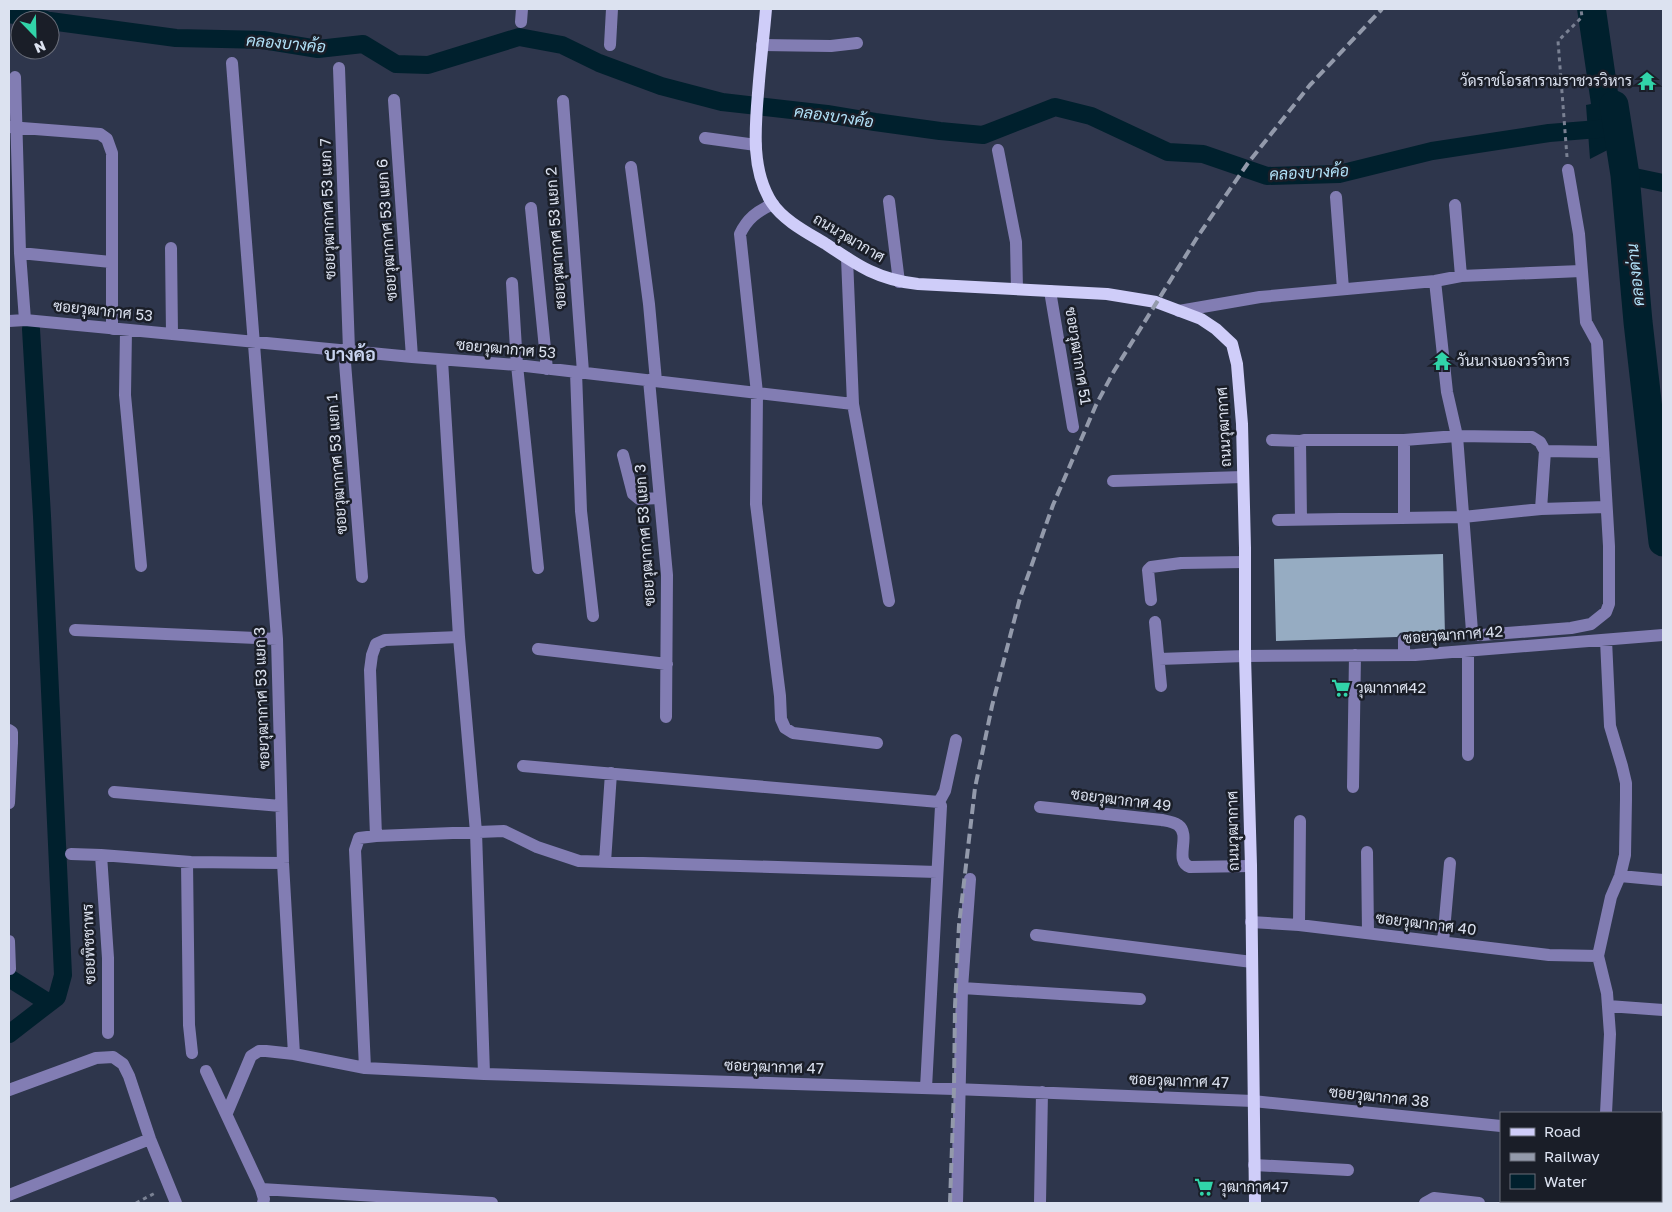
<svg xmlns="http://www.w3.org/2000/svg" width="1672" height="1212" font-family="'Golos Text',Sarabun,sans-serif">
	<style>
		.water { fill: #00202d }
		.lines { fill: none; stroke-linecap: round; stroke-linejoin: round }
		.canal { stroke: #00202d; stroke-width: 18 }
		.river { stroke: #00202d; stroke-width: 29 }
		.building { fill: #96acc2 }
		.path { stroke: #7a8193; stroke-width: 3; stroke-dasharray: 4 4; stroke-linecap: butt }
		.minor { stroke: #827db3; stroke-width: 12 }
		.major { stroke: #cfcdf9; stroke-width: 12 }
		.rail { stroke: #939aab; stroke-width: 4; stroke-dasharray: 10 5; stroke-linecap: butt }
		.labels { text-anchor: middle; stroke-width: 5; stroke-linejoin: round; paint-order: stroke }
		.poi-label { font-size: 15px; fill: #dce2f0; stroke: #1a1e28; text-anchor: start }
		.street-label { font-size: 15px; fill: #dce2f0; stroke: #1a1e28 }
		.water-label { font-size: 16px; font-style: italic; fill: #b1e1f8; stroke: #1a1e28 }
		.quarter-label { font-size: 18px; font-weight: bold; fill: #c9d4f0; stroke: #1a1e28 }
	</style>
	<rect width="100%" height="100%" fill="#2e364c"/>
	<path class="water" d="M1577 9H1606L1625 141 1590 159 1586 105 1591 104Z"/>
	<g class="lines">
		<path class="canal" d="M9 14 46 20
			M50 21 176 38 263 40 318 49 363 44 396 64 428 65 519 37 562 45 599 63 661 86 722 102 827 114 875 122 940 131 983 135 1055 107 1091 116 1168 152 1203 154 1267 176 1339 174 1432 151 1549 133 1611 128
			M1625 175 1663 183
			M9 978 49 1003
			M9 1034 57 997 63 975 42 516 31 329"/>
		<path class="river" d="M1614 105 1625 175 1638 322 1663 542"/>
	</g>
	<path class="building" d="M1443 554 1445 635 1411 637 1408 633 1404 632 1400 633 1397 637 1276 641 1274 559Z"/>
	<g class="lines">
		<path class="path" d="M1567 157 1558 41 1582 17 1581 9
			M136 1203 157 1192"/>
		<path class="minor" d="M521 22 522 9
			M610 45 612 9
			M762 45 831 46 857 43
			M232 63 277 639 283 863 294 1054
			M339 68 349 350
			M15 77 20 253 25 320
			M394 100 412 357
			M563 101 583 372
			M9 127 100 134 107 139 112 153V329
			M705 138 756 145
			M998 150 1016 242 1017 289
			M631 167 649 304 656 381
			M1336 197 1343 289
			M889 201 899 282
			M773 204C757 211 747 219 740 234L757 393 756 504 780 696 781 719 785 728 793 733 877 743
			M1455 205 1461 276
			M531 208 547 369
			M171 248 172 334
			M20 253 111 262
			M847 258 853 404 889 601
			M1435 281 1447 392 1457 436 1472 631 1476 635H1481L1571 628 1591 624 1606 612 1609 604V546L1597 342 1586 322 1579 234 1568 170
			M512 283 517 365 538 568
			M1050 291 1073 427
			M1179 311 1260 297 1435 281 1461 276 1581 271
			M9 321 25 320 412 357 517 365 853 404
			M126 330 125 395 141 566
			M344 350 362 577
			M442 360 459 637 476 832 484 1074
			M576 372 581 511 593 616
			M649 380 667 575 666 717
			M1272 440 1300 441
			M1404 440 1457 436 1532 437 1540 442 1545 451 1541 509
			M1545 451 1603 452
			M623 455 633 494 639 499 659 498
			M1113 481 1243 477
			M1278 520 1463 517 1541 509 1606 507
			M1301 520 1300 441 1304 440H1404V518
			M1151 600 1148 570 1151 567 1181 563 1244 562
			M1155 622 1161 686
			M75 630 277 639
			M1404 640V655
			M538 649 667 664
			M1468 651V755
			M1159 659 1245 656 1415 655 1663 635
			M9 730 12 732V743L9 803
			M523 766 939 802
			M1353 787 1355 655
			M114 792 281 806
			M1040 807 1162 820C1167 821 1174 822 1178 825 1192 835 1173 861 1190 867L1251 866
			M376 836 370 670 372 655 376 644 385 640 459 637
			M1367 852 1368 933
			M71 854 101 855 191 862 283 863
			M101 855 108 958V1033
			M187 862 189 1025 192 1053
			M605 862 611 773
			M1620 876 1663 880
			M1251 922 1299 925 1549 955 1598 956
			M1299 925 1300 821
			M1036 935 1252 962
			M9 941 10 969
			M1443 942 1450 863
			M962 988 1140 999
			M1608 1006 1663 1010
			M365 1068 355 850 359 838 376 836 504 831 537 847 579 861 937 872
			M206 1071 261 1189
			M926 1088 941 806 939 802 945 791 956 740
			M9 1090 96 1058 113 1057 123 1064 129 1076 150 1139 176 1203
			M227 1113 251 1056 259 1051H266L294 1054 365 1068 484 1074 954 1089 1253 1101 1501 1126
			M1606 1113 1610 1034 1607 993 1598 956 1611 897 1620 876 1625 855 1626 799V783L1622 766 1610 726 1606 640
			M1254 1165 1348 1170
			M9 1195 150 1139
			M1629 1201 1630 1203
			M263 1203 264 1199 261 1189 492 1203
			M957 1203 962 988 970 879
			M1040 1203 1042 1092
			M1425 1203 1434 1198 1479 1203"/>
		<path class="major" d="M766 9C764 33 761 57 759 81 756 120 749 168 772 203 784 221 808 233 826 244 858 266 879 280 918 284L1107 294 1156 302 1201 319 1216 329 1232 344 1237 364 1242 424 1245 548V656L1251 866 1255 1203"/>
		<path class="rail" d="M950 1203 954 1089 955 1006 959 925 975 788 992 706 1020 598 1053 505 1096 405 1114 371 1198 236 1248 163 1310 85 1382 9"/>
	</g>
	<defs>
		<g id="temple-bare" transform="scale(1.5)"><path d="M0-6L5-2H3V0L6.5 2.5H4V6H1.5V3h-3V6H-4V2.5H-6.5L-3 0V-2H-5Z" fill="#31d4a9" stroke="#1a1e28" stroke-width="2.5" paint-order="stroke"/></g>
		<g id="supermarket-bare" transform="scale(1.5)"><path d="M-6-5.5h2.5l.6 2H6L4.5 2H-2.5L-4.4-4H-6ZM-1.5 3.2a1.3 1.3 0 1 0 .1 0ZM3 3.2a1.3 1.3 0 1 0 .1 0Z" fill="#31d4a9" stroke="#1a1e28" stroke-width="2.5" paint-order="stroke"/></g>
	</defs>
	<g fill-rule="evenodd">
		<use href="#temple-bare" x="1647" y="81"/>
		<use href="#temple-bare" x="1442" y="361"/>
		<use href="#supermarket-bare" x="1341" y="688"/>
		<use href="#supermarket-bare" x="1204" y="1187"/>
	</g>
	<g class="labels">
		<g class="poi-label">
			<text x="1632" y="86" text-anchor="end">วัดราชโอรสารามราชวรวิหาร</text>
			<text x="1457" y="366">วันนางนองวรวิหาร</text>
			<text x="1356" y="693">วุฒากาศ42</text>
			<text x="1219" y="1192">วุฒากาศ47</text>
		</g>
		<g class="street-label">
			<text transform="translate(328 209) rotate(-92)" y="5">ซอยวุฒากาศ 53 แยก 7</text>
			<text transform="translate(387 230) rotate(-94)" y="5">ซอยวุฒากาศ 53 แยก 6</text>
			<text transform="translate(556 238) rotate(-94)" y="5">ซอยวุฒากาศ 53 แยก 2</text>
			<text transform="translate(849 238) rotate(31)" y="5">ถนนวุฒากาศ</text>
			<text transform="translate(103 311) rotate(6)" y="5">ซอยวุฒากาศ 53</text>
			<text transform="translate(506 349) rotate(5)" y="5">ซอยวุฒากาศ 53</text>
			<text transform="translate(1078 356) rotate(81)" y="5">ซอยวุฒากาศ 51</text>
			<text transform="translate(1224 427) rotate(-93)" y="5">ถนนวุฒากาศ</text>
			<text transform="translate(337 464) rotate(-94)" y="5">ซอยวุฒากาศ 53 แยก 1</text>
			<text transform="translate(645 535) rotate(-94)" y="5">ซอยวุฒากาศ 53 แยก 3</text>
			<text transform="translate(1453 635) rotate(-4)" y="5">ซอยวุฒากาศ 42</text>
			<text transform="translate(262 698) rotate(-92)" y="5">ซอยวุฒากาศ 53 แยก 3</text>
			<text transform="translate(1121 800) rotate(7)" y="5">ซอยวุฒากาศ 49</text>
			<text transform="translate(1233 831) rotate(-91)" y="5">ถนนวุฒากาศ</text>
			<text transform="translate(1426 924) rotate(7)" y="5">ซอยวุฒากาศ 40</text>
			<text transform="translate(89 944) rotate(-92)" y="5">ซอยพิชชาพร</text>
			<text transform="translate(774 1067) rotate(2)" y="5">ซอยวุฒากาศ 47</text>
			<text transform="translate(1179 1081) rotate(2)" y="5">ซอยวุฒากาศ 47</text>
			<text transform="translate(1379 1097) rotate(6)" y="5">ซอยวุฒากาศ 38</text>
		</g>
		<g class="water-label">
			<text transform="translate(286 43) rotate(5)" y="6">คลองบางค้อ</text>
			<text transform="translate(834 116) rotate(8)" y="6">คลองบางค้อ</text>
			<text transform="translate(1309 172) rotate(-3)" y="6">คลองบางค้อ</text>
			<text transform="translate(1635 275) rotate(-96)" y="6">คลองด่าน</text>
		</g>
		<g class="quarter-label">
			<text x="350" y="361">บางค้อ</text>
		</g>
	</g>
	<rect width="1672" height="1212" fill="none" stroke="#dce2f0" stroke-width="20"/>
	<rect x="1500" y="1112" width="162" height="90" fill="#1a1e28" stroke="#686c78"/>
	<rect x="1510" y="1128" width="25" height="8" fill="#cfcdf9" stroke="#686c78"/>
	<text x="1544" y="1137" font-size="15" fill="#dce2f0">Road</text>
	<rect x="1510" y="1153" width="25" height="8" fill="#939aab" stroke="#686c78"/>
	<text x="1544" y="1162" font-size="15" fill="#dce2f0">Railway</text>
	<rect x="1510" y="1174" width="25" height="15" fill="#00202d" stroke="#686c78"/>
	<text x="1544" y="1187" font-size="15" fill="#dce2f0">Water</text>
	<g transform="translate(35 35) rotate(157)"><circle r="24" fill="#1a1e28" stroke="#686c78"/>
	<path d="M0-4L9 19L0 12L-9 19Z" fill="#31d4a9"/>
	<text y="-8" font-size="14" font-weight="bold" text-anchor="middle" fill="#dce2f0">N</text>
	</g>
</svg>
